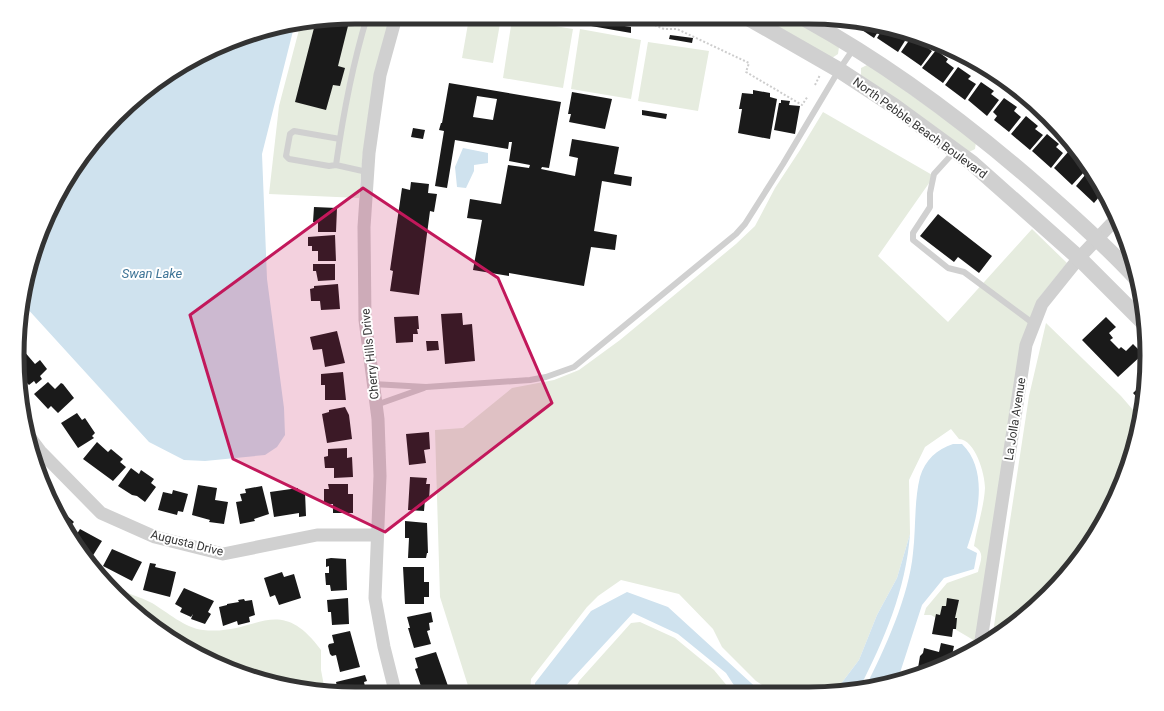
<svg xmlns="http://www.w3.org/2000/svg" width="1164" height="711" font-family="Roboto,sans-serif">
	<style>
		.green { fill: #e6ecdf }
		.water { fill: #cfe2ee }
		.building { fill: #1a1a1a; fill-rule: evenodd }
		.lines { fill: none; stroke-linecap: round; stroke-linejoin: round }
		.path { stroke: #cdcdcd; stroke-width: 2; stroke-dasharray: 2 2; stroke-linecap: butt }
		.service { stroke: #d0d0d0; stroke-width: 6 }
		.minor { stroke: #d0d0d0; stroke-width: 13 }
		.tertiary { stroke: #d0d0d0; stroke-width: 16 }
		.marked { fill: #c2185b; fill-opacity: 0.2; stroke: #c2185b; stroke-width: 3; stroke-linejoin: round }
		.labels { text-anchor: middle; stroke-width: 4; stroke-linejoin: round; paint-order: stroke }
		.street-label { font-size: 12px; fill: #333; stroke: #fff }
		.water-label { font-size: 13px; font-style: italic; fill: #3f7597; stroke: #fff }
		.rim { fill: none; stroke: #333; stroke-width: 5 }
	</style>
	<rect width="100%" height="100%" fill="#fff"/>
	<path class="green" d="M356 17H390L363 152 359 198 269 194 279 106 300 26Z
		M469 18H501L493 63 462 58Z
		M512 19 573 29 563 88 503 78Z
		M763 19 795 20 839 47 838 54 832 58Z
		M580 29 641 40 631 99 571 89Z
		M648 42 709 51 698 111 638 101Z
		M867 65H870L976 142 975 149 969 152 861 77V68Z
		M823 112 934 176 878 256 948 322 1032 229 1067 263 1038 299 975 641 931 615H924L926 608 947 583 978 572C980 561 986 553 974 546 977 527 984 507 985 488 985 473 975 440 959 439L951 429 925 447 909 480 910 534 897 578 877 615 859 660 834 693H774L756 681 722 647 713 629 679 594 621 580 598 596 587 607 531 679 530 692H470L440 597 435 430 463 428 512 388 554 380 579 370 620 340 736 244 755 226 775 188 800 150Z
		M1046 323 1121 396 1140 418 1136 443 1112 505 1077 561 1032 610 992 639 1029 396Z
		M115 588C127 593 140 597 152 603 167 612 185 628 203 630 256 636 278 592 321 650V670L325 691H312L226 668 150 624Z
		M640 622 675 638 714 670 733 693 574 692 579 681 631 623Z"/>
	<path class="water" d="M294 27 262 154 267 279 284 408 285 435 277 447 265 455 205 461 184 460 149 442 25 306 35 247 87 150 150 87 247 35Z
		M463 148 488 153V163L474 165V171L466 188 457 187 455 167Z
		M953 444H962C989 470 978 517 967 548L977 553 974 569 944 578 922 605 897 682 865 688C885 649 909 596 913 553 916 528 914 501 920 477 925 460 937 449 953 444Z
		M910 534C906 589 884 641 859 689L834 693 859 660 877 615 897 578Z
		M627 592 668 607 762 693H739L726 673 678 634 633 613 560 692H535V683L591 611Z"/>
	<path class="building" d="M350 18 338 66 345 68 340 86 333 85 326 110 295 102 315 24Z
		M588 18 587 21 580 19V22L564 19Z
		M592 21 631 27V33L591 26Z
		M855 21 881 27 874 38 853 24Z
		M883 28 908 36 898 52 877 38Z
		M670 35 693 38 692 43 669 39Z
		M912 36 926 42 924 45 932 51 921 66 901 52Z
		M936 50 948 59 946 62 954 68 943 83 922 68Z
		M958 67 971 76 968 79 976 84 965 100 945 85Z
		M981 82 994 91 991 94 999 100 987 116 968 100Z
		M449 83 561 102 549 168 542 167 541 169 575 176 578 158 569 156 572 139 619 147 614 174 632 177 631 186 602 181 594 231 617 235 615 250 591 247 584 286 509 273V276L473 270 482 220 467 218 470 199 501 204 508 165 529 168 530 165 509 161 512 142H509L508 149 455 140 447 188 435 186 444 131 439 130 441 123H442ZM477 96 497 99 493 120 473 117Z
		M753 90 770 93V97L777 99 770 139 738 133 742 109H739L742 93 753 94Z
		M572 92 612 99 605 129 569 122 571 114H568Z
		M1004 98 1017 107 1014 111 1021 117 1009 132 994 120 997 116 993 112Z
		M781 100 790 101 789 105 800 106 795 134 774 130 779 103H781Z
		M642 110 667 114 666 119 642 115Z
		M1026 116 1038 126 1035 129 1043 135 1030 150 1011 134Z
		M413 128 425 130 423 139 411 137Z
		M1047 134 1059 144 1056 147 1063 153 1051 168 1032 151Z
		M1068 152 1080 162 1078 165 1085 171 1072 185 1054 168Z
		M1090 169 1104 191 1094 203 1076 186Z
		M411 182 429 184 428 193 437 194 434 212 430 211 419 295 390 291 393 271 390 270 402 188 410 190Z
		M314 207 337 208 336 232H318V222H313Z
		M938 214 992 256 979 273 958 257 954 262 920 236Z
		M335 235 336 261H318V251H312V246H308V237Z
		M313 264H335V280L318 281 316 271H313Z
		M338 284 340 309 321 310 320 301H311L310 289 314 288V286Z
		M462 313 463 325 472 324 475 361 445 364 441 314Z
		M418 316 419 329H417L418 334H413V342L396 343 394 317Z
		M1106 317 1116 327 1109 333 1113 338 1110 340 1119 349 1121 347 1126 351 1133 344 1143 354 1118 377 1082 340Z
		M337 331 345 363 325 367 322 349 313 350 310 337Z
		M426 341H438L439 350 427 351Z
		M23 350 35 364 40 360 47 369 40 376 42 379 36 384 34 381 29 385 21 377 17 355Z
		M343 372 346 400H325V385H321V374Z
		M48 382 55 389 61 383 63 384 74 398 58 413 51 406 48 409 34 394Z
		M1145 382 1143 399 1142 403 1133 393Z
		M345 407 349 415 352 439 327 443 322 414 329 412V410Z
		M77 413 82 420 85 418 95 433 92 436 94 438 78 448 61 423Z
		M429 432 430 449 424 450 426 463 409 465 406 434Z
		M97 442 108 452 111 449 123 459 120 462 126 467 113 481 83 459Z
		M347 448V458L352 457 353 477 334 478V468H325L324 457 328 456V449Z
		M131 468 139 474 141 470 154 479 151 483 156 487 145 502 137 496 132 495 118 486Z
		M410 477 427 478 426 484H430L429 500 425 499 424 511 408 510Z
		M328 484H348V494H353V513H333V504H324V489H329Z
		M198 485 217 488 215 500 228 502 224 524 209 522 210 520 192 515Z
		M262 486 269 514 254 519 255 521 240 524 236 502 242 501 240 494 246 493 245 489Z
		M298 488V492H305L306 516 299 517V513L274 517 270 492Z
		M173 490 188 494 183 512 178 511 177 515 158 510 163 492 172 494Z
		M57 510 61 513 63 512 74 522 67 529Z
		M405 521 427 523 428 553H427L426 558H408L409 538H405Z
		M80 529 102 541 92 557 84 552 83 554 71 538 73 536 75 537Z
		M112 549 142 562 132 581 103 566Z
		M331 558 346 559 347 590 331 591 330 585H326L325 573H329V566L326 567V559Z
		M150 563 156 564 155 567 176 572 170 597 143 590Z
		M403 567H424V582H429V597H424V604H405Z
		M282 572 284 577 294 574 301 598 279 605 275 595 270 597 264 578Z
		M184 588 214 601 208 612 211 614 205 624 191 619 193 614 191 617 180 612 182 608 175 604Z
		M348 598 349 624 332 625 331 612H328L327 600Z
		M947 598 959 600 955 618H957L956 629H953L952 637 932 634 936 614 940 615 942 606H946Z
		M244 599 245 601 252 600 255 615 249 617 250 622 238 625 237 621 223 626 219 607 227 605V604L239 602 238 600Z
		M431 612 433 622 429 623 430 630 427 631 431 644 414 648 408 628H410L407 617Z
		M350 631 360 667 340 672 336 655 332 656 330 654 328 646 329 644 334 643 332 635Z
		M941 643 954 646 951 660 917 674 920 656 923 653 924 648 939 652Z
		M436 652 448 686 423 692 415 669 418 668 415 658Z
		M365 675 367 681 364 682 366 691H338L336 682Z"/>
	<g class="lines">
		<path class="path" d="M640 19 664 29H677L749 63 746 72 802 105 808 96
			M815 85 820 75"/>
		<path class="service" d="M367 17C352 66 343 115 336 165L367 172
			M954 152 934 174 930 193V207L913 233V240L948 268 964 272 1034 324
			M336 165 329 166 289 159 286 156 290 134 294 131 340 139
			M373 384 426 387 530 380 546 377 574 367 736 234 745 224 783 164 839 70 854 48
			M376 405 424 388"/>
		<path class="minor" d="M31 439 40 451 101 513 155 537 223 554 317 535H377
			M980 647 1026 345 1042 304 1079 258 1116 219
			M395 691 384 647 375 598 380 476 378 419 365 320 364 227 369 153 380 75 396 17"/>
		<path class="tertiary" d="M750 19 839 70 894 106 972 163 1079 258 1145 324
			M807 20C892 67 970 126 1043 190 1075 218 1107 247 1136 278"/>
	</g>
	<path class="marked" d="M363 188 498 278 552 403 385 532 233 459 190 315Z"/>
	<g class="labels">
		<g class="street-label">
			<text transform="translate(920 128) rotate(36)" y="4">North Pebble Beach Boulevard</text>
			<text transform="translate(370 354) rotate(-96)" y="4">Cherry Hills Drive</text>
			<text transform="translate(1015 419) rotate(-81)" y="4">La Jolla Avenue</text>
			<text transform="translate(187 543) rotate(14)" y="4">Augusta Drive</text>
		</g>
		<g class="water-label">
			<text x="152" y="278">Swan Lake</text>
		</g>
	</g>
	<path d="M0 0H1164V711H0ZM355 24H809A331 331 0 0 1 1140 355V356A331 331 0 0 1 809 687H355A331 331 0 0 1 24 356V355A331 331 0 0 1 355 24Z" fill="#fff" fill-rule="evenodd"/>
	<path class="rim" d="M355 24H809A331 331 0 0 1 1140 355V356A331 331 0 0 1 809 687H355A331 331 0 0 1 24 356V355A331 331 0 0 1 355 24Z"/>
</svg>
